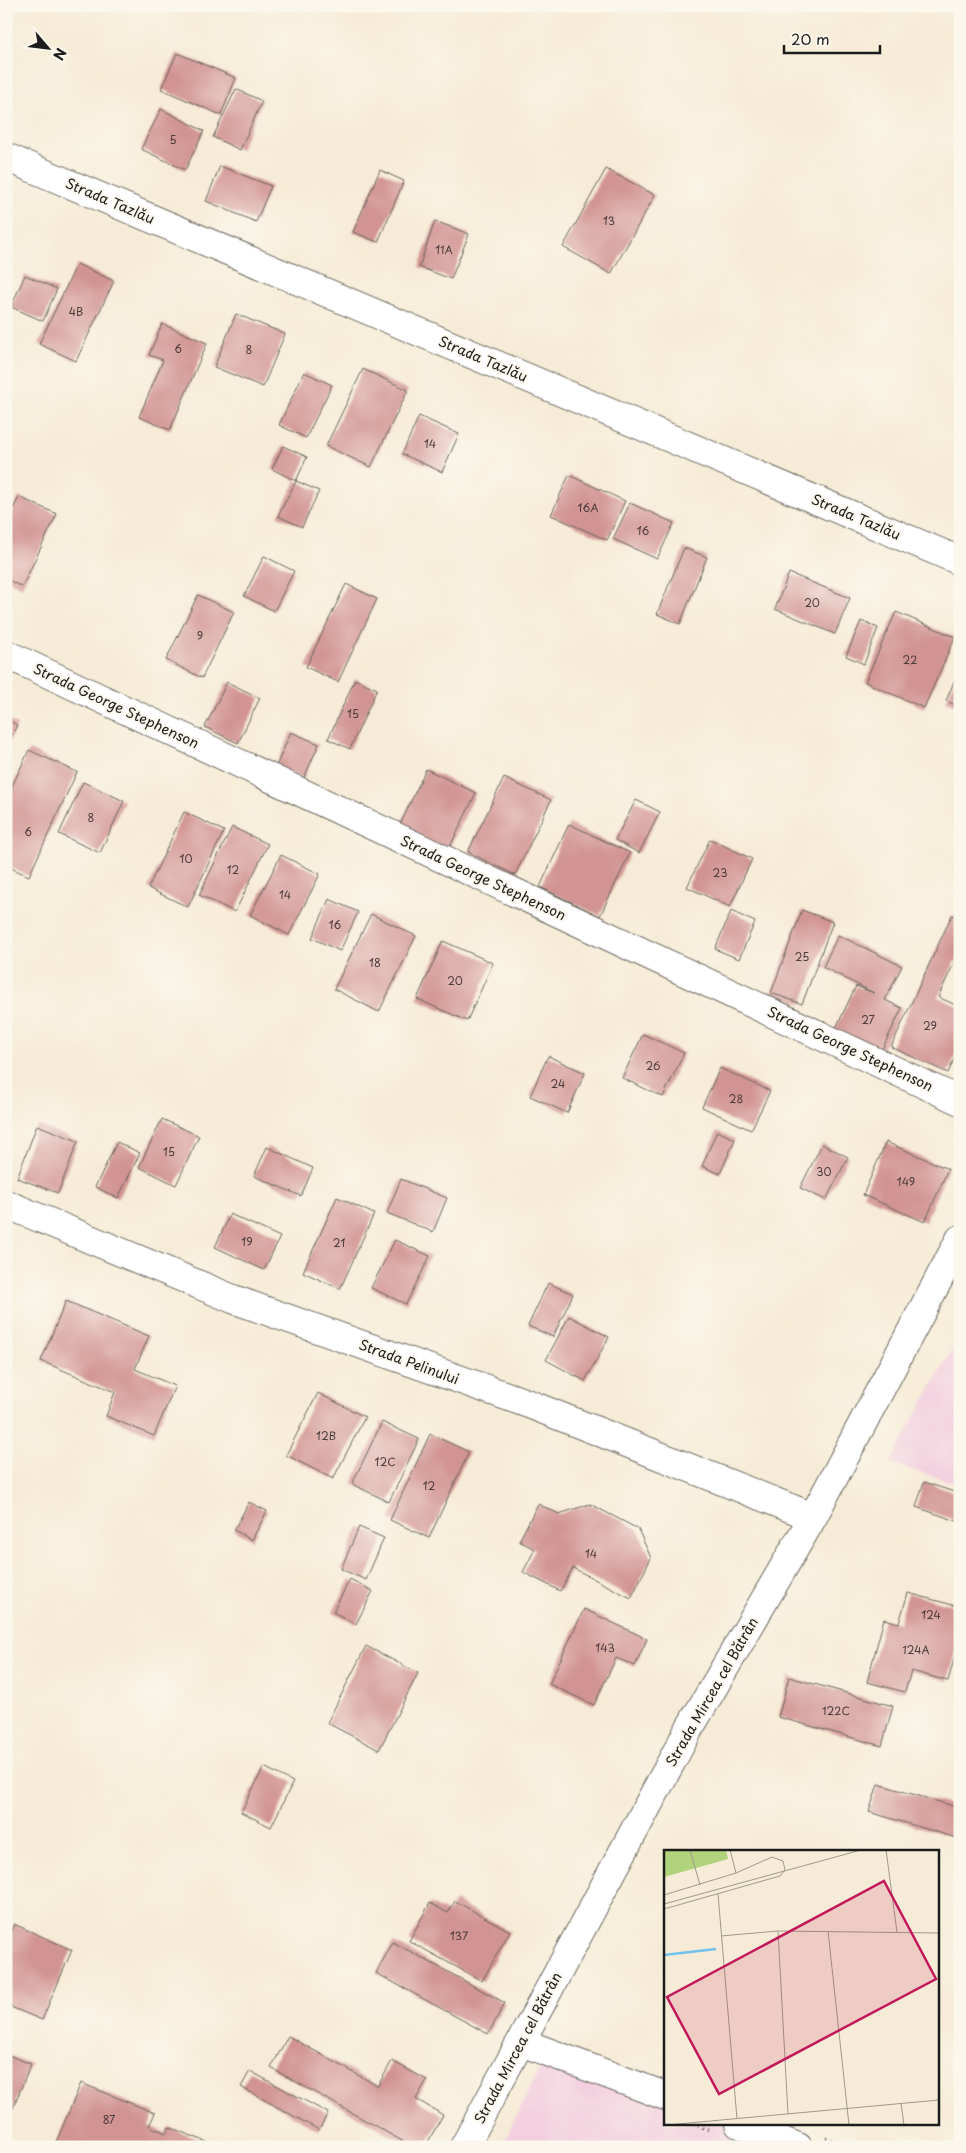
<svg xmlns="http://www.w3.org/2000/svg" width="966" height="2153" font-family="'Playpen Sans',sans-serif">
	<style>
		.built { fill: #f3cfdf }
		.building { fill: #d29493 }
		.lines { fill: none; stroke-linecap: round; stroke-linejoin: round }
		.street-casing { stroke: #68645d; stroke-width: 30 }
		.path { stroke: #68645d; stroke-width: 3; stroke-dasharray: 1 4; stroke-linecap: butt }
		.street { stroke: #fff; stroke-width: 28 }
		.labels { text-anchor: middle; stroke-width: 4; stroke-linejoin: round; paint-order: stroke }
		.number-label { font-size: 11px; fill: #4a3a3a }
		.street-label { font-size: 14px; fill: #1c1c1c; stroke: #fbf7ec }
		.inset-river { fill: none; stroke: #72c1ed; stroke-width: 2.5 }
		.inset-road { fill: none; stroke: #9f988c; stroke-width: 1 }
		.view { fill: #c2185b; fill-opacity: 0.15; stroke: #c2185b; stroke-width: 2.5 }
		.inset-edge { fill: none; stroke: #1c1c1c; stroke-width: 2.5 }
	</style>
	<rect width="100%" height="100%" fill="#fbf7ec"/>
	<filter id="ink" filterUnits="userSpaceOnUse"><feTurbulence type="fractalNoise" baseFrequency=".02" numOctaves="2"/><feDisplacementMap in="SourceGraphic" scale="10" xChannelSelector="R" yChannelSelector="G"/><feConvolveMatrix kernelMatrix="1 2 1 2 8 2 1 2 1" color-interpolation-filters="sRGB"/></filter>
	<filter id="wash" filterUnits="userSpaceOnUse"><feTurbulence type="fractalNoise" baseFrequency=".0096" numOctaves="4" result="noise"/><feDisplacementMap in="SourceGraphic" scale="20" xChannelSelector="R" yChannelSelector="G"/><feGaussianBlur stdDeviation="1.12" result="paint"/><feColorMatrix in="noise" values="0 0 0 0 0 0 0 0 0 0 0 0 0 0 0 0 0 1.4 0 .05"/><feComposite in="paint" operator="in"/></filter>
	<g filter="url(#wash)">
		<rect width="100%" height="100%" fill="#f6ebd6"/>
		<path class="built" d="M960 1335V1485L890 1463Z
			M548 2051 665 2096V2124H739L798 2147H501Z"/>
		<g id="blocks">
			<path class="building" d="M177 53 236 78 221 115 161 89Z
				M236 89 262 101 240 150 213 137Z
				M161 109 204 131 185 170 141 149Z
				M220 166 271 186 256 222 206 201Z
				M606 169 655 195 611 274 563 247Z
				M380 170 404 181 378 242 353 232Z
				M435 221 469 234 451 279 419 267Z
				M77 264 114 281 76 361 39 344Z
				M25 275 57 289 43 321 11 307Z
				M236 314 285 334 263 387 214 367Z
				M162 324 207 343 170 430 139 417 163 360 149 355Z
				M363 369 408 390 371 467 326 446Z
				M304 372 332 385 306 438 279 425Z
				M419 416 459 434 442 472 402 454Z
				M283 446 307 457 296 481 272 469Z
				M569 475 625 501 607 540 551 515Z
				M296 481 319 491 302 527 278 516Z
				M19 497 57 514 22 587 6 579V523Z
				M630 503 674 523 657 559 613 539Z
				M684 548 707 557 680 624 657 614Z
				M264 556 294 571 274 611 244 596Z
				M789 573 850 598 835 634 775 609Z
				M346 584 377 599 338 682 306 667Z
				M198 595 234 612 202 678 166 660Z
				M896 612 955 637 924 708 865 682Z
				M861 621 878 628 864 664 846 656Z
				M960 667V707L946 701Z
				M355 679 377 689 350 749 328 739Z
				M227 682 260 698 238 743 205 727Z
				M6 719 17 725 6 748Z
				M291 732 319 744 304 778 276 766Z
				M29 750 77 772 29 876 6 866V799Z
				M426 769 476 793 448 851 399 827Z
				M504 778 551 800 515 875 468 852Z
				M83 782 124 801 100 853 59 834Z
				M636 800 660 812 639 853 615 840Z
				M184 812 224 831 188 907 148 888Z
				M569 824 630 853 600 916 540 887Z
				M232 827 268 844 235 912 199 895Z
				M710 839 752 859 730 907 687 887Z
				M281 855 320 874 289 935 250 915Z
				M329 899 358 912 340 951 312 938Z
				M802 910 833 922 802 1004 771 993Z
				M731 911 755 922 739 959 715 949Z
				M371 914 416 936 379 1012 334 989Z
				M952 915 960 918V963L955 961 938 997 960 1007V1046L948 1073 891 1047Z
				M838 935 902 966 885 1000 902 1008 880 1054 834 1032 856 986 874 993 823 967Z
				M443 941 493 963 467 1021 417 999Z
				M643 1034 684 1053 663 1097 622 1078Z
				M548 1056 585 1073 567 1113 530 1096Z
				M720 1068 770 1091 751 1130 702 1107Z
				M162 1119 199 1136 176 1185 139 1167Z
				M37 1125 78 1141 58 1193 17 1178Z
				M717 1131 735 1139 720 1174 702 1166Z
				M117 1142 140 1153 118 1198 95 1187Z
				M886 1142 948 1169 925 1222 863 1195Z
				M822 1144 848 1157 826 1200 800 1188Z
				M267 1147 313 1168 301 1196 254 1176Z
				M401 1179 447 1198 433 1232 387 1213Z
				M337 1197 374 1214 340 1289 303 1272Z
				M230 1214 280 1237 264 1270 215 1247Z
				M395 1240 430 1256 406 1304 371 1288Z
				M548 1283 573 1294 553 1337 528 1326Z
				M66 1301 149 1336 135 1369 175 1386 154 1436 106 1416 115 1392 41 1361Z
				M569 1316 609 1337 585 1381 546 1360Z
				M318 1393 365 1417 333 1479 286 1455Z
				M382 1422 419 1439 389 1502 352 1484Z
				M430 1434 469 1452 429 1538 390 1520Z
				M924 1482 960 1494V1522L916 1507Z
				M249 1502 267 1511 252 1540 234 1530Z
				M538 1504 559 1514 590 1504 638 1529 651 1558 631 1598 573 1568 560 1591 523 1572 535 1549 519 1541Z
				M359 1527 384 1538 366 1580 341 1569Z
				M350 1579 373 1591 356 1624 333 1612Z
				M908 1593 960 1607V1638L948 1681 911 1671 905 1692 867 1682 884 1619 899 1623Z
				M584 1609 647 1639 635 1666 616 1658 594 1705 549 1684Z
				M366 1646 418 1673 379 1750 327 1723Z
				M789 1677 893 1706 882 1746 778 1717Z
				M264 1767 293 1782 271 1827 241 1812Z
				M878 1784 960 1808V1839L869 1812Z
				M455 1901 510 1931 482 1981 409 1941 430 1903 448 1913Z
				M14 1924 72 1950 42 2020 6 2005V1942Z
				M393 1942 505 2003 488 2034 376 1973Z
				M288 2036 378 2086 392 2061 427 2080 416 2099 443 2115 425 2147H413L271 2068Z
				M6 2054 31 2064 6 2125Z
				M250 2071 328 2113 319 2130 241 2087Z
				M81 2083 155 2113 149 2126 166 2133 169 2127 207 2142 205 2147H54Z"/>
		</g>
	</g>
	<g filter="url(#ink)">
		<use href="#blocks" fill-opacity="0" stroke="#68645d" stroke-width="1"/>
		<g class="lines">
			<g class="street-casing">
				<path id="street" d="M6 157 960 561
					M6 654 960 1101
					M6 1204 233 1299 529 1404 813 1517
					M521 2042 665 2096
					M739 2124 798 2147
					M464 2147 689 1729 813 1517 960 1239"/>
			</g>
			<path class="path" d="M693 2124 711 2131
				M826 2138 849 2147"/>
			<use href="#street" class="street"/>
		</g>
	</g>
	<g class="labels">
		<g class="number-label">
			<text x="173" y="144">5</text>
			<text x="609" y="225">13</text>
			<text x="444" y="254">11A</text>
			<text x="76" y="316">4B</text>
			<text x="178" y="353">6</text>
			<text x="249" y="354">8</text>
			<text x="430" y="448">14</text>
			<text x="588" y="512">16A</text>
			<text x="643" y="535">16</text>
			<text x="812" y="607">20</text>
			<text x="200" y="640">9</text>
			<text x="910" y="664">22</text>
			<text x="353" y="718">15</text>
			<text x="91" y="822">8</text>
			<text x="28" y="836">6</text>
			<text x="186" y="863">10</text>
			<text x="233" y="874">12</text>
			<text x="720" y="877">23</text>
			<text x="285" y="899">14</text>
			<text x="335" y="929">16</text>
			<text x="802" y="961">25</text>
			<text x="375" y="967">18</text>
			<text x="455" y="985">20</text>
			<text x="868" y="1024">27</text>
			<text x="930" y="1030">29</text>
			<text x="653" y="1070">26</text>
			<text x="558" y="1088">24</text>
			<text x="736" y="1103">28</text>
			<text x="169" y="1156">15</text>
			<text x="824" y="1176">30</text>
			<text x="906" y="1186">149</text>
			<text x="247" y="1246">19</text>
			<text x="339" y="1247">21</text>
			<text x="326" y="1440">12B</text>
			<text x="385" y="1466">12C</text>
			<text x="429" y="1490">12</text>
			<text x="591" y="1558">14</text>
			<text x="931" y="1619">124</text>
			<text x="605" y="1652">143</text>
			<text x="916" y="1654">124A</text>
			<text x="836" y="1715">122C</text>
			<text x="459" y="1940">137</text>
			<text x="109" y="2124">87</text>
		</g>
		<g class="street-label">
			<text transform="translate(110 201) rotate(23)" y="5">Strada Tazlău</text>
			<text transform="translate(483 359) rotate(23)" y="5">Strada Tazlău</text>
			<text transform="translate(856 517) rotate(23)" y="5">Strada Tazlău</text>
			<text transform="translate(116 706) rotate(25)" y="5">Strada George Stephenson</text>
			<text transform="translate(483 878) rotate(25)" y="5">Strada George Stephenson</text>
			<text transform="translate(850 1049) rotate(25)" y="5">Strada George Stephenson</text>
			<text transform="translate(409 1362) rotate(20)" y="5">Strada Pelinului</text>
			<text transform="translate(712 1692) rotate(-60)" y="5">Strada Mircea cel Bătrân</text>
			<text transform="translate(518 2048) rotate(-62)" y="5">Strada Mircea cel Bătrân</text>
		</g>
	</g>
	<g transform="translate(664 1850)">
		<rect width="275" height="275" fill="#f6ebd6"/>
		<path d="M0 0H62L64 9 0 27Z" fill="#b0d37b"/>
		<path class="inset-river" d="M0 105 52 99"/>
		<path class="inset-road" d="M26 0 36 35M66 0 72 23M222 0 233 82M54 44 73 269M0 45 72 23 108 7 119 11 121 20 116 26 0 59M0 54 197 0M114 81 124 264M164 81 185 275M57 86 114 81 275 83M237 253 240 275M3 275 275 250"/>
		<path class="view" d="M220 31 272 129 55 244 3 147Z"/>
		<rect width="275" height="275" class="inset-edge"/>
	</g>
	<rect width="966" height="2153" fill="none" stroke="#fbf7ec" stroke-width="25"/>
	<g transform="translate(48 48) rotate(118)" stroke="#fbf7ec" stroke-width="4" paint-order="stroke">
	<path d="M0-4L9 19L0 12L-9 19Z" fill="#1c1c1c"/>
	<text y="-8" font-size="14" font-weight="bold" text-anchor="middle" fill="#1c1c1c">N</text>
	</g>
	<path d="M784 45v8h96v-8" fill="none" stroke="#1c1c1c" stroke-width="2.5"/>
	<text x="791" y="45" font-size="15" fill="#1c1c1c" stroke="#fbf7ec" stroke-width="4" paint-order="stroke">20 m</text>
</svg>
